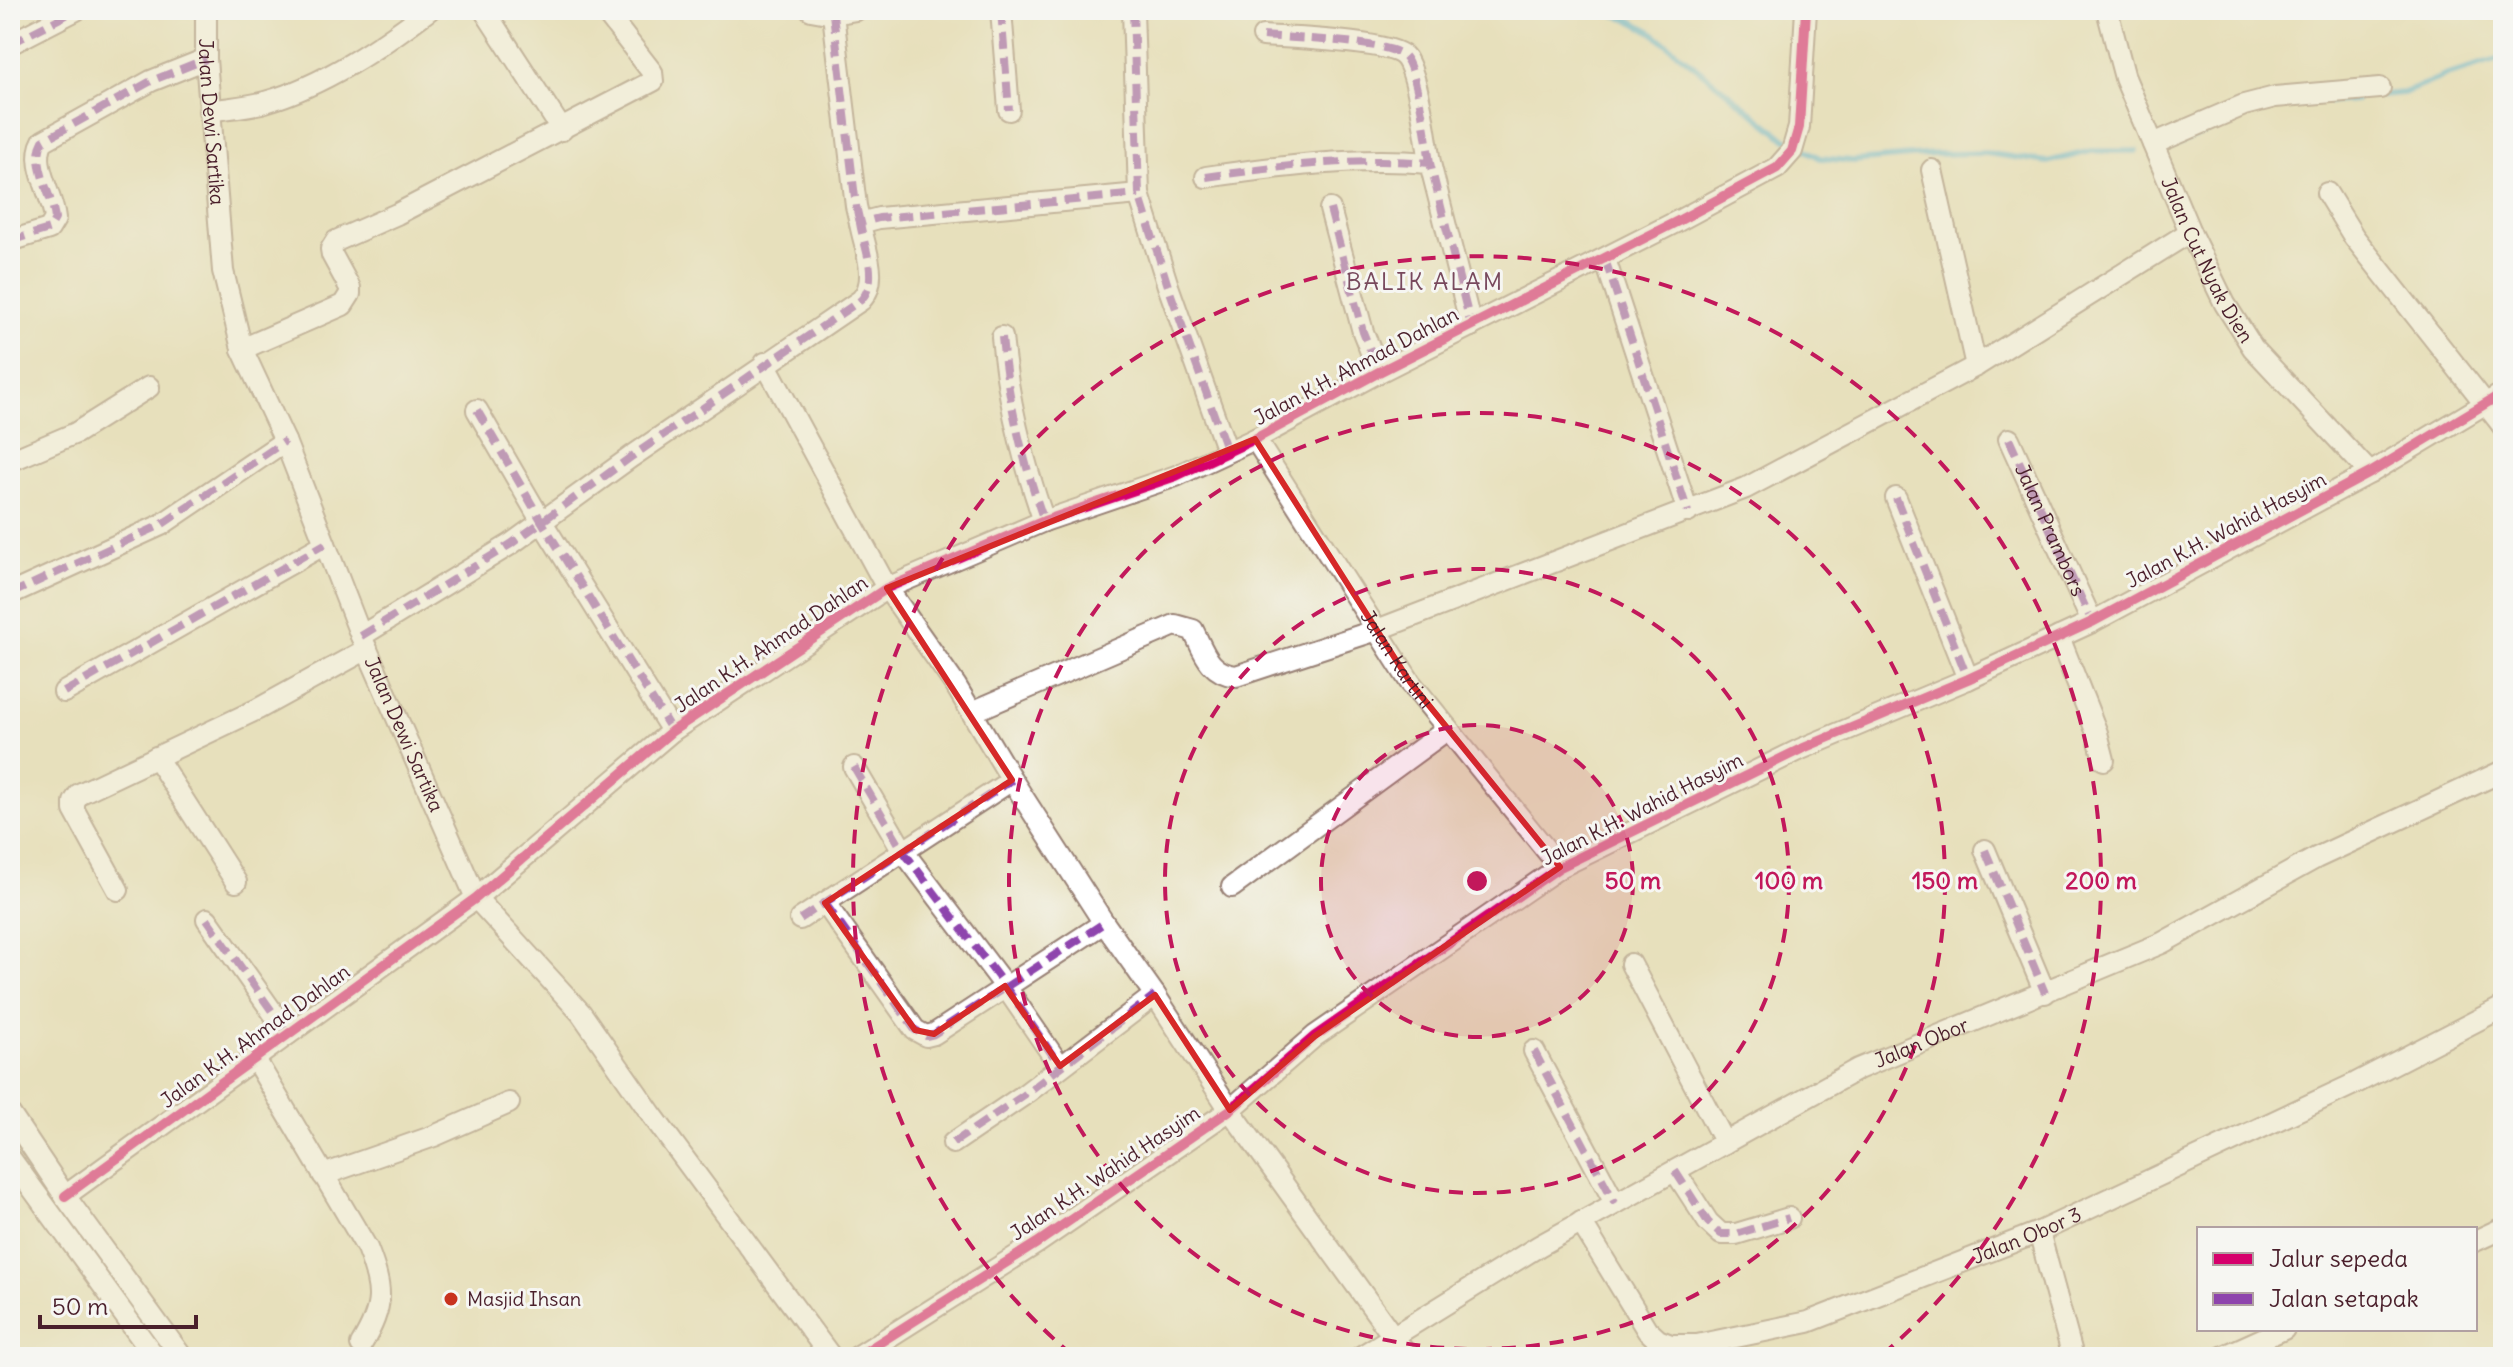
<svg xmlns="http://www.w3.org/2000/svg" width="2513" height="1367" font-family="Delius,sans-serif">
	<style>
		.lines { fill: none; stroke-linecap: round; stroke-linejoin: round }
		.stream { stroke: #57b0d5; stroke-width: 6 }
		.minor-casing { stroke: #988074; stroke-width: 24 }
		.minor { stroke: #fff; stroke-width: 20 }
		.quiet { stroke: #8e44ad; stroke-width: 8; stroke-dasharray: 16 8; stroke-linecap: butt }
		.cycleway-casing { stroke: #f6f6f2; stroke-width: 15 }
		.cycleway { stroke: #d6006c; stroke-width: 10 }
		.marked { fill: none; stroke: #d62828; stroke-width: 6; stroke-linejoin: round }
		.ring { fill: none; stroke: #c2185b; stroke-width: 4; stroke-dasharray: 14 10 }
		.poi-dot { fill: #c8321e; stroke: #f6f6f2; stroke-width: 3 }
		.labels { text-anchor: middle; stroke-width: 6; stroke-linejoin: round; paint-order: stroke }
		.street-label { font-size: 20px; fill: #4a1f2b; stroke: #f6f6f2 }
		.poi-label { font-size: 20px; fill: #4a1f2b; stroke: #f6f6f2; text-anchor: start }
		.quarter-label { font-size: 24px; letter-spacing: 2px; fill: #78495d; stroke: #f6f6f2 }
		.centre { fill: #c2185b; stroke: #f6f6f2; stroke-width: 4 }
		.ring-label { font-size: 24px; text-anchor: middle; font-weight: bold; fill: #c2185b; stroke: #f6f6f2; stroke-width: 6; stroke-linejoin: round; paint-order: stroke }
	</style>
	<rect width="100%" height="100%" fill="#f6f6f2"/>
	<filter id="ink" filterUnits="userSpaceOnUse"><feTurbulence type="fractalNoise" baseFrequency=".0125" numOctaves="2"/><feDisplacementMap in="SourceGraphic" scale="16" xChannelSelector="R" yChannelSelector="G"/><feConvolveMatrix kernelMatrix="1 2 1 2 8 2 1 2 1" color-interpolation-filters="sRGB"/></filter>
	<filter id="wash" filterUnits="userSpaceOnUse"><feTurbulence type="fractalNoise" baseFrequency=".006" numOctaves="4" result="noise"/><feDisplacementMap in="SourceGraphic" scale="32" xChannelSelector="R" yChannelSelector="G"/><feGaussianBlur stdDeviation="1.8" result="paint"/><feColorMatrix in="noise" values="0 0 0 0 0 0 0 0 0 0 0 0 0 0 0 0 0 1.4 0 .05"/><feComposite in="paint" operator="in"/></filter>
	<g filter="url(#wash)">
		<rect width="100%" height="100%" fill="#e7e0bc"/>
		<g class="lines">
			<path class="stream" d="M1595 10 1626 18 1652 32 1783 137 1820 158 1853 161 1934 154 1985 153 2047 162 2091 151H2136
				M2381 95 2404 93 2447 75 2503 58
				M2330 102 2355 100
				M2170 147 2226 123"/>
		</g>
	</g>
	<g filter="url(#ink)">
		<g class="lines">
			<g class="minor-casing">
				<g id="minor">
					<path id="s1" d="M206 10V59L223 271 242 349 285 441 361 636 476 898 581 1013 652 1115 831 1357"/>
					<path d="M484 10 562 130"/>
					<path d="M811 10 833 14"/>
					<path d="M856 10 833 14 856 206 860 223"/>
					<path d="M1001 10 1009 110"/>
					<path d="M1133 10 1139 194 1168 286 1227 451"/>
					<path id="s2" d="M2107 10 2125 78 2190 232 2225 304 2253 348 2370 473"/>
					<path d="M1263 36C1289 38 1389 41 1404 56 1417 69 1427 142 1430 163"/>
					<path d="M10 44 76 10"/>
					<path d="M209 111C227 108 247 107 265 102 325 85 380 47 429 10"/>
					<path d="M2153 144 2244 105 2275 97 2380 88"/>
					<path d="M1932 170 1976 366"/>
					<path d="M1206 177C1281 166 1355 157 1430 163L1471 326"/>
					<path d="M2327 193 2354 237 2503 426"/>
					<path d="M1330 209 1363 332 1379 372"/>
					<path d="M10 241 49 229 55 219C53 195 30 164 43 141L151 81 206 59"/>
					<path d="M1605 259 1688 512"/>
					<path d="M1002 337C1008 401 1023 461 1044 521"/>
					<path d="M242 349 343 305 350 294V288L332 255 331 249 336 241 397 214 653 81 652 72 604 10"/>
					<path d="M765 363 887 588 956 686 1012 780 1104 923 1155 995 1230 1110 1408 1357"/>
					<path d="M477 410 542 522 672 731"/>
					<path id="s3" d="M1255 439 1410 682 1560 867"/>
					<path id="s4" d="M2009 439 2092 622"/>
					<path d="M10 461 76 433 149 387"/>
					<path d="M1896 498 1968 679"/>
					<path d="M10 594 161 525 285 441"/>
					<path d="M361 636 511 544 631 457 861 300C880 280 864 247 860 223L879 218 1139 194"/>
					<path d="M2059 637 2097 733 2104 760"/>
					<path d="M64 692 325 544"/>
					<path d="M972 712 1175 625 1193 630C1204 652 1209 673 1236 676L1377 630 1746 488 1976 366 2190 232"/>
					<path d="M156 757 236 882"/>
					<path d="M854 767 903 851 1005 986 1060 1066"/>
					<path d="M1985 850 2045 993"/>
					<path d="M1232 887 1448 729"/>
					<path d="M118 890 74 810V802L79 794 258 709 367 649"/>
					<path d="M825 903 915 1030 926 1036 934 1034 1104 923"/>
					<path d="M207 919 288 1034"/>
					<path d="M800 919 1012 780"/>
					<path d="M1631 964 1725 1143"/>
					<path d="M1534 1051 1615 1203"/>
					<path d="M255 1059 367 1248C383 1289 385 1306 361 1345"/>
					<path d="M10 1114 65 1196 182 1357"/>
					<path d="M953 1143 1024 1095 1155 995"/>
					<path d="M10 1158 155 1357"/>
					<path d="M1675 1171 1708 1222 1721 1234H1736L1789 1218"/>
					<path d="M323 1175 434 1136 509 1103"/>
					<path d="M65 1196 476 898 672 731 887 588 1044 521 1176 476 1255 439 1379 372 1678 221 1777 168 1792 151 1799 127 1806 10"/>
					<path id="s5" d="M1581 1222 1647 1330 1658 1340 1671 1345H1697L1808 1322 2039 1232 2356 1083 2503 1007"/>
					<path d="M2039 1232 2073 1357"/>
					<path d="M2475 1241 2503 1228"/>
					<path d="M857 1357 1037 1243 1230 1110 1315 1036 1560 867 1801 749 1968 679 2092 622 2370 473 2503 393"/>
					<path id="s6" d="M1360 1357 1539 1246 1858 1069 2162 943 2316 858 2503 771"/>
					<path d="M2222 1357 2284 1329"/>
				</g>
			</g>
			<use href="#minor" class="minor"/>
			<path class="quiet" d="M856 10 833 14 856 206 860 223
				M1001 10 1009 110
				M1133 10 1139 194 1168 286 1227 451
				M1263 36C1289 38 1389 41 1404 56 1417 69 1427 142 1430 163
				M10 44 76 10
				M1206 177C1281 166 1355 157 1430 163L1471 326
				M1330 209 1363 332 1379 372
				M10 241 49 229 55 219C53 195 30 164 43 141L151 81 206 59
				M1605 259 1688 512
				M1002 337C1008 401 1023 461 1044 521
				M477 410 542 522 672 731
				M2009 439 2092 622
				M1896 498 1968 679
				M10 594 161 525 285 441
				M361 636 511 544 631 457 861 300C880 280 864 247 860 223L879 218 1139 194
				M64 692 325 544
				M854 767 903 851 1005 986 1060 1066
				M1985 850 2045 993
				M825 903 915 1030 926 1036 934 1034 1104 923
				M207 919 288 1034
				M800 919 1012 780
				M1534 1051 1615 1203
				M953 1143 1024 1095 1155 995
				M1675 1171 1708 1222 1721 1234H1736L1789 1218"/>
			<g class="cycleway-casing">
				<path id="cycleway" d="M65 1196 476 898 672 731 887 588 1044 521 1176 476 1255 439 1379 372 1678 221 1777 168 1792 151 1799 127 1806 10
					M857 1357 1037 1243 1230 1110 1315 1036 1560 867 1801 749 1968 679 2092 622 2370 473 2503 393"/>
			</g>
			<use href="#cycleway" class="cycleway"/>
		</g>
	</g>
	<path d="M0 0H2513V1367H0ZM1255 439 1410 682 1560 867 1315 1036 1230 1110 1155 995 1060 1066 1005 986 934 1034 915 1030 825 903 1012 780 887 588Z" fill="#e7e0bc" fill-opacity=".55" fill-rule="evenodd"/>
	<path class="marked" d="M1255 439 1410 682 1560 867 1315 1036 1230 1110 1155 995 1060 1066 1005 986 934 1034 915 1030 825 903 1012 780 887 588Z"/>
	<circle cx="1477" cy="881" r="156" fill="#c2185b" fill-opacity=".12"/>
	<g class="ring">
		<circle cx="1477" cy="881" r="156"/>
		<circle cx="1477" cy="881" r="312"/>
		<circle cx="1477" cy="881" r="468"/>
		<path d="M1072 1355A624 624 0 1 1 1882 1355"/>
	</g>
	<circle class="poi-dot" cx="451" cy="1299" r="8"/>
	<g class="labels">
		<g class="street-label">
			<text dy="7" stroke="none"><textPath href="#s1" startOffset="112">Jalan Dewi Sartika</textPath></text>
			<text dy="7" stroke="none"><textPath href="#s2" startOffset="270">Jalan Cut Nyak Dien</textPath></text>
			<text transform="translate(1356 366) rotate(-28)" y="7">Jalan K.H. Ahmad Dahlan</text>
			<text transform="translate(2226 530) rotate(-28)" y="7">Jalan K.H. Wahid Hasyim</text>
			<text dy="7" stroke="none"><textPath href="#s4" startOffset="100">Jalan Prambors</textPath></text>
			<text transform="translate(771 644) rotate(-34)" y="7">Jalan K.H. Ahmad Dahlan</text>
			<text dy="7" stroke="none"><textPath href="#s3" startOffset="262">Jalan Kartini</textPath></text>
			<text dy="7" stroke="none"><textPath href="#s1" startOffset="760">Jalan Dewi Sartika</textPath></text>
			<text transform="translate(1642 809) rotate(-27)" y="7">Jalan K.H. Wahid Hasyim</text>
			<text transform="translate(255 1036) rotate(-36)" y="7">Jalan K.H. Ahmad Dahlan</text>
			<text dy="7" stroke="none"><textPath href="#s6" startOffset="644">Jalan Obor</textPath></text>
			<text transform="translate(1105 1173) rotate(-34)" y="7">Jalan K.H. Wahid Hasyim</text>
			<text dy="7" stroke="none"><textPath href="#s5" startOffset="530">Jalan Obor 3</textPath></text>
		</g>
		<g class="poi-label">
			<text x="467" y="1306">Masjid Ihsan</text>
		</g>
		<g class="quarter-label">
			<text x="1425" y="290">BALIK ALAM</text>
		</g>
	</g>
	<circle cx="1477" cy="881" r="12" class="centre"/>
	<g class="ring-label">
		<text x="1633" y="889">50 m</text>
		<text x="1789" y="889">100 m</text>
		<text x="1945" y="889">150 m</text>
		<text x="2101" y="889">200 m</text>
	</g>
	<rect width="2513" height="1367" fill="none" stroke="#f6f6f2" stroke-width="40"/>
	<rect x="2197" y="1227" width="280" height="104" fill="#f6f6f2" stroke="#b1a0a2" stroke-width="2"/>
	<rect x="2213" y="1253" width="40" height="12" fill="#d6006c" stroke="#b1a0a2" stroke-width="2"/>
	<text x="2269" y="1267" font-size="24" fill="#4a1f2b">Jalur sepeda</text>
	<rect x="2213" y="1293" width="40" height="12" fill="#8e44ad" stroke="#b1a0a2" stroke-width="2"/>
	<text x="2269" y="1307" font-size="24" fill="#4a1f2b">Jalan setapak</text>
	<path d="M40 1315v12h156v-12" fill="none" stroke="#4a1f2b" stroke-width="4"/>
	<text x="52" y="1315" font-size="24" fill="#4a1f2b" stroke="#f6f6f2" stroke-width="6" paint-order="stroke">50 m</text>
</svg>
